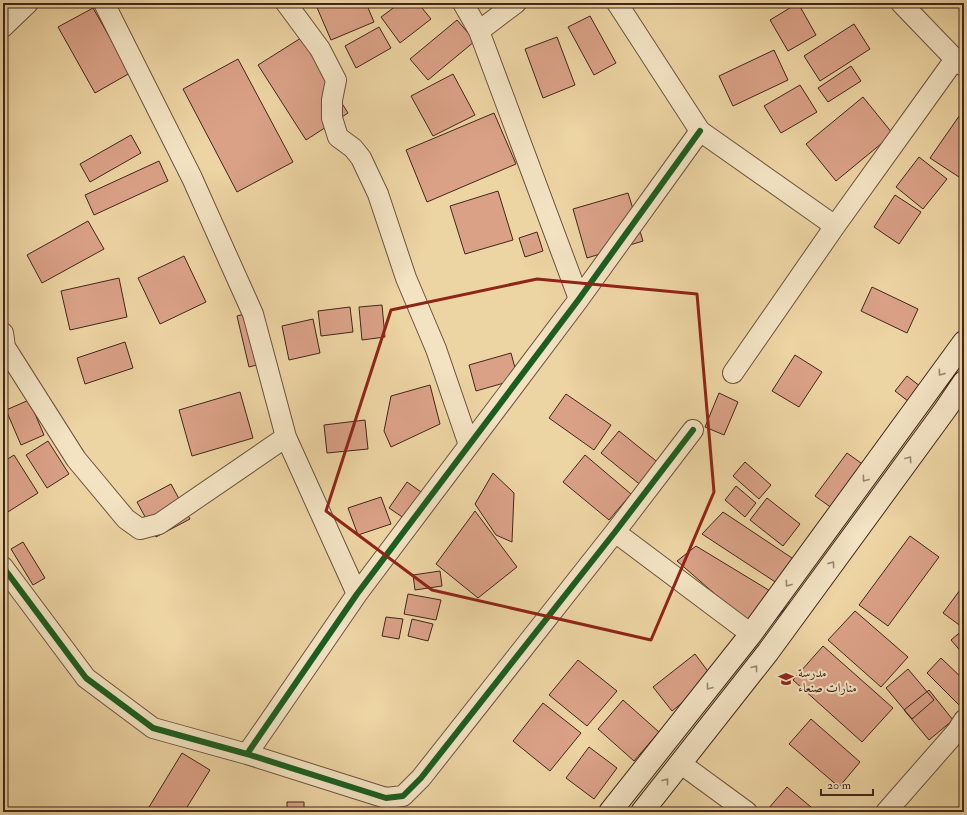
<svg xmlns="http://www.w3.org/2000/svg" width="967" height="815" font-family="'IM FELL Double Pica',Amiri,serif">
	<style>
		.building { fill: #daa187; stroke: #40271b }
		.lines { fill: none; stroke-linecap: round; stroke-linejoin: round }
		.street-casing { stroke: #6b523d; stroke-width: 22 }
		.secondary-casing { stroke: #40271b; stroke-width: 24 }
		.street { stroke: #f3e3c3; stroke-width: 20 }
		.secondary { stroke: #f3e3c3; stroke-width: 22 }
		.cycleway-casing { stroke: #f3e3c3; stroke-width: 8 }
		.cycleway { stroke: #1b5e20; stroke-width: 6 }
		.oneway { stroke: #9a856f }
		.marked { fill: none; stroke: #8f2418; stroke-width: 3; stroke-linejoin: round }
		.labels { text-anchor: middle; stroke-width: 4; stroke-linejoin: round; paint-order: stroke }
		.poi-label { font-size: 13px; fill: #40271b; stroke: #f3e3c3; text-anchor: start }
	</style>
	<rect width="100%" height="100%" fill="#edd4a3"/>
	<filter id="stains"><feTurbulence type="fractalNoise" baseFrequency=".005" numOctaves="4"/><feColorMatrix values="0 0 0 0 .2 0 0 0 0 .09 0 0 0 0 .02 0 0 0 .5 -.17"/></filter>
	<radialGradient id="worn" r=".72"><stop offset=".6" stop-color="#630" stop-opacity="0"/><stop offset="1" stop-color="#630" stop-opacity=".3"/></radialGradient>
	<path class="building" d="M315 3H366L374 22 331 40Z
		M400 3H418L431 19 400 43 381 17Z
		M798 3 816 35 788 51 770 20Z
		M93 8 130 73 95 93 58 27Z
		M590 16 616 63 594 75 568 27Z
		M457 20 475 41 428 80 410 59Z
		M854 24 870 49 820 81 804 56Z
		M379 27 391 48 356 68 345 46Z
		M557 37 575 85 543 98 525 49Z
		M301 38 348 113 306 140 258 65Z
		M774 50 788 80 733 106 719 76Z
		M238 59 293 162 237 192 183 89Z
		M851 66 861 81 828 102 818 88Z
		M453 74 475 115 433 136 411 96Z
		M800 85 817 112 781 133 764 106Z
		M863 97 893 134 836 181 806 144Z
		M964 109V170L959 177 930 158Z
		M494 113 516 164 427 202 406 150Z
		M131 135 141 153 90 182 80 164Z
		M919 157 947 179 923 209 896 187Z
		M159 161 168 181 94 215 85 195Z
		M498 191 513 240 465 254 450 206Z
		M628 193 643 241 587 258 573 209Z
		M895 195 921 212 899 244 874 227Z
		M88 221 104 249 42 283 27 255Z
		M537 232 543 251 525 257 519 238Z
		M184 256 206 302 160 324 138 278Z
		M119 278 127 317 70 330 61 291Z
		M872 287 918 309 907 333 861 311Z
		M382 305 385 337 362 340 359 307Z
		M350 307 353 332 321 336 318 311Z
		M252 312 264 363 249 367 237 316Z
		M313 319 320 353 289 360 282 326Z
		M125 342 133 368 85 384 77 358Z
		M511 353 518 379 476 391 469 365Z
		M795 355 822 372 799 407 772 391Z
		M907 376 925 390 913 405 895 391Z
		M430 385 440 424 391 447 384 431 391 396Z
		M240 392 253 438 192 456 179 410Z
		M719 393 738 402 724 435 705 427Z
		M566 394 611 425 594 450 549 418Z
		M29 400 44 435 21 445 6 410Z
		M365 420 368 449 327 453 324 425Z
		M619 431 666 469 648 491 601 453Z
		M48 441 69 474 47 488 26 455Z
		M847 453 875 473 843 516 815 496Z
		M14 455 38 493 3 515V462Z
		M585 455 631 494 609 520 563 482Z
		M745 462 771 485 759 499 733 476Z
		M493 473 514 493 512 542 496 535 475 504Z
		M407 482 431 499 414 525 389 508Z
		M171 484 190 519 156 537 137 502Z
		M736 486 756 503 745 517 725 500Z
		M381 497 391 524 358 535 348 508Z
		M767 498 800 524 783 546 750 520Z
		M475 511 517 567 478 598 436 564Z
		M723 512 804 566 786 589 702 534Z
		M910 536 939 557 888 626 859 605Z
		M23 542 45 578 33 585 11 549Z
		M696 546 790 603 762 635 677 561Z
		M440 571 442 586 415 590 413 575Z
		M963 586 964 587V625L962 627 943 613Z
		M408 594 441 600 436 620 404 614Z
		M855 611 908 657 881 687 828 640Z
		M386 617 403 619 399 639 382 636Z
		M412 619 433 624 428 641 408 636Z
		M964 629V655L951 640Z
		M823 646 893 708 862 742 793 680Z
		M695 654 713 678 672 711 653 687Z
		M941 658 964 680V700L959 705 927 673Z
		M578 660 617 691 587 726 549 695Z
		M908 669 934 700 912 719 886 688Z
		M929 690 953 720 929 740 904 710Z
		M623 700 659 732 634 761 598 729Z
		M543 703 581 733 550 771 513 741Z
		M811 719 860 762 839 787 789 744Z
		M589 747 617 768 594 799 566 778Z
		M182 753 210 770 184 812H146Z
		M787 787 817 812H771L768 809Z
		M287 802H304V812H287Z
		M327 807 334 812H324Z"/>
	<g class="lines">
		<g class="street-casing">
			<path id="street" d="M104 3 192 178 253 314 286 437 357 594
				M286 3 320 49 336 80 332 100V118L338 137 353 148 361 158 378 194 406 278 436 349 469 445
				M463 3 479 31 579 299
				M617 3 700 131 835 226
				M901 3 955 59 964 66
				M3 27 28 3
				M479 31 516 3
				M3 333 5 347 76 459 126 519 140 529 159 524 286 437
				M733 373 835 226 955 59
				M615 532 751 634
				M3 567 86 678 153 728 247 754 386 798 403 796 421 778 615 532 693 430
				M247 754 357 594 579 299 700 131
				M680 763 747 812
				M886 812 957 731 964 720"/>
		</g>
		<g class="secondary-casing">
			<path id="secondary" d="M610 812 751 634 964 342
				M642 812 768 652 945 410 964 382"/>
		</g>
		<use href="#street" class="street"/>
		<use href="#secondary" class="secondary"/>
		<g class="cycleway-casing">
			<path id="cycleway" d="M3 567 86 678 153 728 247 754 386 798 403 796 421 778 615 532 693 430
				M247 754 357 594 579 299 700 131"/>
		</g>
		<use href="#cycleway" class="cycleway"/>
	</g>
	<defs><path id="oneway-chevron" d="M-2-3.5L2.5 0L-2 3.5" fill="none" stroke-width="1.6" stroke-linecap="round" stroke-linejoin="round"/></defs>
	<g class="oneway">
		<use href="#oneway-chevron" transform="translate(941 373) rotate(126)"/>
		<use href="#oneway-chevron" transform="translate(909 459) rotate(-54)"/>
		<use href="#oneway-chevron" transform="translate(865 479) rotate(126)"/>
		<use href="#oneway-chevron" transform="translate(832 564) rotate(-54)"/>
		<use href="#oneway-chevron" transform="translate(788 584) rotate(126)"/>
		<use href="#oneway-chevron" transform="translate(755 668) rotate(-52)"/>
		<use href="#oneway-chevron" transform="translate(709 687) rotate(128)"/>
		<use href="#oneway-chevron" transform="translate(666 781) rotate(-52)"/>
	</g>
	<path class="marked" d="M537 279 697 294 714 492 651 640 432 590 326 511 391 310Z"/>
	<defs>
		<g id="school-bare" transform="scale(1.2)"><path d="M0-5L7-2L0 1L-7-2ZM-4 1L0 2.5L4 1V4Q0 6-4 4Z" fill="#8f2418" stroke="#f3e3c3" stroke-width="2.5" paint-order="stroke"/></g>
	</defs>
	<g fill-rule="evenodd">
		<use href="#school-bare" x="786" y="679"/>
	</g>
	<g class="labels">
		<g class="poi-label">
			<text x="798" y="677">مدرسة<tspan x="798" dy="15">منارات صنعاء</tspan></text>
		</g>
	</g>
	<rect width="967" height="815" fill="none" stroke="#edd4a3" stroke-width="16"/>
	<rect x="4" y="4" width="959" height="807" fill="none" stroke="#40271b" stroke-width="2"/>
	<rect x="8" y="8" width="951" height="799" fill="none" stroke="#40271b"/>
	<path d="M821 789v6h52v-6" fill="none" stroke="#40271b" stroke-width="2"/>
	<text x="827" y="789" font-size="12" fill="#40271b" stroke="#f3e3c3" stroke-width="3" paint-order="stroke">20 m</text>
	<rect width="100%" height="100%" filter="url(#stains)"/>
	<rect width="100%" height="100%" fill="url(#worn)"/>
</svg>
